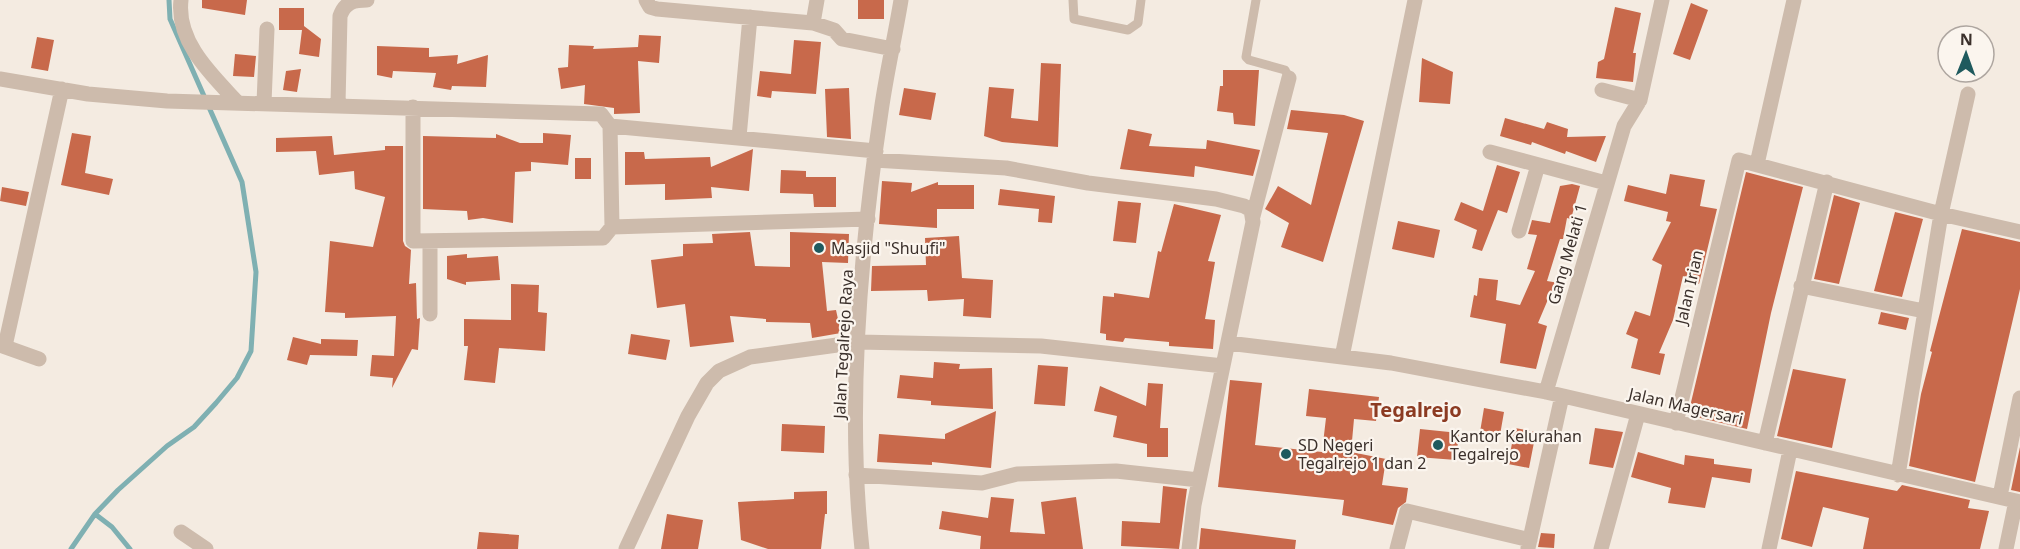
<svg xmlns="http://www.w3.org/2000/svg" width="2020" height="549" font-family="'Noto Sans',sans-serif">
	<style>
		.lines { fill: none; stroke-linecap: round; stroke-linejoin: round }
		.stream { stroke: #7fb0b2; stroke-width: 5 }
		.building { fill: #c8694b }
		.service { stroke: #cdbbac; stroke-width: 9 }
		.minor { stroke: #cdbbac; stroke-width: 15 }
		.poi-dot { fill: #1f5a5e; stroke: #fbf5ee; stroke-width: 2 }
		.labels { text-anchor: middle; stroke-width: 4.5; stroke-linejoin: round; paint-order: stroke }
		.poi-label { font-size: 16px; fill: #3b302b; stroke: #fbf5ee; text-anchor: start }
		.street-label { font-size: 16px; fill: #3b302b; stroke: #fbf5ee }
		.quarter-label { font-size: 20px; font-weight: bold; fill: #8c3b22; stroke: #fbf5ee }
	</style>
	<rect width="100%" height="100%" fill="#f4ebe1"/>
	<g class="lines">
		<path class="stream" d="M95 514 112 527 130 549
			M71 549 95 514 118 490 167 446 194 427 216 403 237 378 251 351 256 272 242 182 170 19 169 0"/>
	</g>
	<path class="building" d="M202 0H247L245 15 202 8Z
		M858 0H884V19H858Z
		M1691 3 1708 10 1690 60 1673 54Z
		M1615 7 1641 13 1633 53H1636L1633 82 1596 78 1598 62 1604 59Z
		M279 8H304V26L321 39 319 57 299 54 302 30H279Z
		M639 35 661 36 659 63 638 61 640 113 614 114V108L584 104 585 85 561 89 558 68 568 67 569 45 594 46 593 49 638 47Z
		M37 37 54 40 48 71 31 68Z
		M794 40 821 42 816 94 772 91 771 98 757 96 760 71 791 74Z
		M377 46 429 48V57L458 55 457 64 488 55 486 87 452 86 451 90 433 87 436 73 393 71 392 78 377 75Z
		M235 54 256 56 254 77 233 76Z
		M1422 58 1453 72 1450 104 1419 102Z
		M1041 63 1061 64 1058 147 1002 142 984 136 989 87 1014 89 1011 118 1038 121Z
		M301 69 297 92 283 90 286 71Z
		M1223 70H1259L1255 126 1234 124 1233 113 1217 111 1220 86H1223Z
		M849 88 851 139 827 137 825 89Z
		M904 88 936 93 931 120 899 115Z
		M1291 110 1344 115 1364 121 1323 262 1281 247 1289 223 1265 209 1278 186 1311 205 1328 133 1287 129Z
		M1505 118 1544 129 1547 122 1568 129 1567 137 1606 136 1596 162 1566 151 1565 154 1532 142 1531 145 1500 136Z
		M1128 129 1152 134 1149 146 1206 149 1207 140 1260 150 1253 176 1195 166 1194 177 1120 169Z
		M72 133 91 136 85 173 113 179 109 195 61 185Z
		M543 133 571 135 568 165 531 162V171L515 172 513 223 483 218 468 220 467 211 423 209V136L496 138V134L520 143H543Z
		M332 136 334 155 385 150V146H403V241L405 246 411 250 409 284 416 283 417 319 420 318 418 350 412 349 392 388 393 378 370 376 372 355 394 356 396 316 345 318V313L325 312 330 241 373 247 385 197 355 189 354 171 319 175 316 151 276 152V138Z
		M753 149 749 191 711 187 712 198 665 200V184L625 185V152H644L645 159 710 157 711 167Z
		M575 158H591V179H575Z
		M1497 165 1520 172 1507 213 1498 210 1482 251 1472 248 1477 230 1454 220 1461 202 1483 211Z
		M781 170 806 171V177H836V207H814L813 194 780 193Z
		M1746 172 1803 187 1771 313 1747 429 1688 415Z
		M1670 174 1705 180 1700 206 1717 209 1699 284 1683 276 1673 320 1659 353 1665 354 1660 375 1631 368 1638 339 1626 334 1635 311 1650 316 1662 265 1652 260 1671 222 1666 221 1668 212 1624 201 1628 185 1666 194Z
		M882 181 912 183 911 192 938 182V185H974V209H937V228L879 224Z
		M1572 184 1580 186 1571 219 1567 218 1563 239H1560L1547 281 1559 283 1557 299 1549 297 1538 323 1547 326 1536 369 1500 363 1506 324 1470 317 1474 295 1477 296 1479 278 1498 280 1496 300 1520 305 1535 271 1527 269 1537 235 1528 234 1532 220 1550 223 1560 186Z
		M2 187 29 192 26 206 0 201Z
		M1000 189 1055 196 1052 223 1038 222 1039 209 998 205Z
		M1834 195 1860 203 1839 284 1814 279Z
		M1118 201 1141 203 1136 243 1113 241Z
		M1174 204 1221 215 1208 261 1215 262 1205 319 1215 320 1213 349 1169 346V342L1125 338 1123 342 1106 340V334L1100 333 1103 296 1114 297V293L1149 298 1158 251 1161 252Z
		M1895 212 1923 219 1902 297 1874 291Z
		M1398 221 1440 230 1434 258 1392 249Z
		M1962 229 2020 242V289L1975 482 1909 466 1921 394 1932 352 1930 351Z
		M750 232 755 266 790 267V232L849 234 848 263 822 262 827 311 836 310 841 333 812 338 810 323 766 322V319L730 316 734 342 690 347 685 304 657 308 651 260 683 256V244L713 243 712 234Z
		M959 236 962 278 993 280 991 318 963 316 964 299 928 301 927 290 871 291 872 266 926 265 925 238Z
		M467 254V258L498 256 500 280 466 282V285L447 279V256Z
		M511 284 539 285 538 312 547 313 545 351 499 348 495 383 464 380 468 346H464V319L511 320Z
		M1881 312 1909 318 1906 330 1878 324Z
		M631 334 670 340 666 360 628 354Z
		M293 337 321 344V339L358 340 357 356 310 355 307 365 287 360Z
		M934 362 960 364 959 369 992 368 993 409 931 405V401L897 398 900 375 933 378Z
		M1038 365 1068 367 1065 406 1034 404Z
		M1793 369 1846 379 1832 448 1777 436Z
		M1230 380 1262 383 1255 445 1322 452 1326 418 1306 416 1309 389 1379 397 1376 421 1354 419 1351 452 1386 459 1382 485 1408 488 1406 502 1398 508 1393 525 1342 515 1344 500 1218 487Z
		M1148 383 1163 384 1160 428H1168V457H1147V444L1113 437 1117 416 1094 411 1100 386 1146 406Z
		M1484 408 1504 412 1500 435 1480 432Z
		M996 411 991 468 932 462V465L877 462 879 434 945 439V434Z
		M782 424 825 426 824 453 781 451Z
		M1515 428 1536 432 1529 468 1508 464Z
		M1595 428 1623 432 1613 468 1589 464Z
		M1420 429 1459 433 1456 460 1417 457Z
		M2020 447V492L2011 490Z
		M1638 452 1684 465 1685 455 1714 459V464L1752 469 1750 483 1712 477 1705 508 1668 503 1671 488 1631 477Z
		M1796 471 1897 491 1902 485 1970 500 1968 508 1989 511 1980 549H1863L1869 518 1823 507 1812 547 1781 539Z
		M1163 486 1187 489 1179 549 1121 546 1122 521 1160 523Z
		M827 491V514H825L821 549H768L741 540 738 502 794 499V492Z
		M991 497 1014 499 1010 532 1045 534 1041 502 1076 497 1083 549H980L981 536 939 529 942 511 988 518Z
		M667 514 703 520 698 549H661Z
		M1201 528 1296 540 1295 549H1199Z
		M479 532 519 535 518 549H477Z
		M1541 533 1555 534 1554 548 1538 547Z"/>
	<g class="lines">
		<path class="service" d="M1073 0 1074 19 1128 30 1138 23 1141 0
			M1256 0 1246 57 1249 60 1285 70 1289 78"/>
		<path class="minor" d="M181 0C176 42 212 75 238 103
			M646 0 650 7 657 9 813 23 834 30 842 39 893 49
			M813 23 817 0
			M0 79 88 94 167 101 601 114 610 126 612 227 868 219
			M1602 90 1640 100
			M264 103 267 29
			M338 104 340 16C345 2 354 0 367 0
			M413 107V241L603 238 612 227
			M610 126 876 151
			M739 137 750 17
			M1490 152 1606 183
			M874 160 1006 168 1088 183 1216 199 1244 206 1251 210 1253 222 1194 505 1189 549
			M1757 164 1794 0
			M1253 216 1289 78
			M1519 231 1538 165
			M430 241V314
			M1801 286 1924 311
			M1228 343 1342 357 1415 0
			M0 345 39 359
			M5 346 62 89
			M1342 357 1391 363 1546 392 2020 502
			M1546 392 1624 126 1640 100 1662 0
			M1676 423 1739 160 1941 214 2020 232
			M1765 443 1827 182
			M856 475 982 483 1017 474 1116 471 1199 480
			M1898 475 1941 214 1968 94
			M2000 496 2020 398
			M181 532 206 549
			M1528 548 1562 396
			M626 549 688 416 707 383 719 371 750 357 859 342 1041 346 1223 366
			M862 549C847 409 860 251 881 112 886 75 895 37 901 0
			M1397 549 1407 511 1530 540
			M1601 549 1638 414
			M1769 549 1790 450
			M2006 549 2016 501"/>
	</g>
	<g class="poi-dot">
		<circle cx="819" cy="248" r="6"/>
		<circle cx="1438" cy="445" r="6"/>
		<circle cx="1286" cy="454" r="6"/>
	</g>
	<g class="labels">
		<g class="poi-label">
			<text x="831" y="254">Masjid "Shuufi"</text>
			<text x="1450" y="442">Kantor Kelurahan<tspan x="1450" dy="18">Tegalrejo</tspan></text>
			<text x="1298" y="451">SD Negeri<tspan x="1298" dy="18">Tegalrejo 1 dan 2</tspan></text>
		</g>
		<g class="street-label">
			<text transform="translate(1567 254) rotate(-74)" y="6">Gang Melati 1</text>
			<text transform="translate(1689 287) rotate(-77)" y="6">Jalan Irian</text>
			<text transform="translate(843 344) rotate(-87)" y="6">Jalan Tegalrejo Raya</text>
			<text transform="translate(1686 406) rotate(13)" y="6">Jalan Magersari</text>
		</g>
		<g class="quarter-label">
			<text x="1416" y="417">Tegalrejo</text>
		</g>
	</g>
	<g transform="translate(1966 54) rotate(1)"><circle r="28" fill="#fbf5ee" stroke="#aea6a0" stroke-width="1.5"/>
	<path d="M0-4.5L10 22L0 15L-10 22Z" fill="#1f5a5e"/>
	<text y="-9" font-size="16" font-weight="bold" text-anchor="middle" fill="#3b302b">N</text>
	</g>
</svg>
